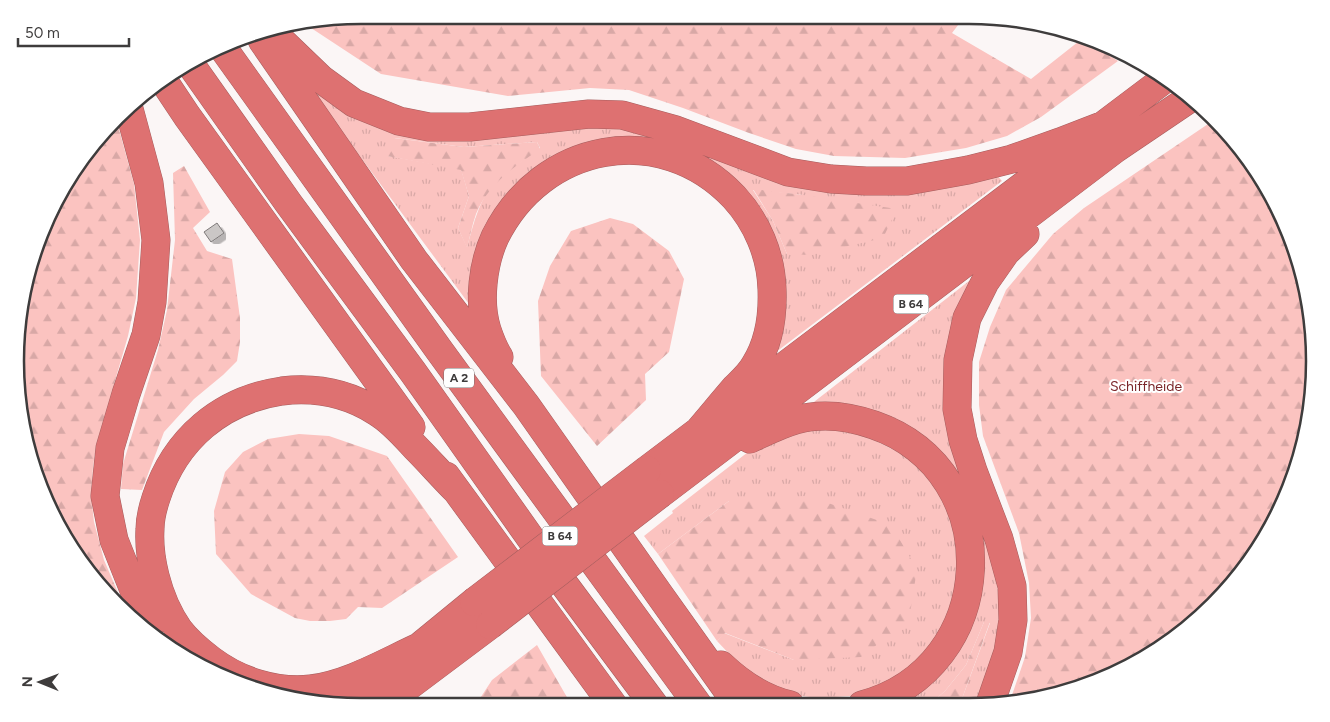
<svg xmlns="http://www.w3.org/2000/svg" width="1330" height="722" font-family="Figtree,sans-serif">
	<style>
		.grass { fill: url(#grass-tufts); fill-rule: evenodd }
		.forest { fill: url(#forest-firs) }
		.building { fill: #cbc7c6; stroke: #7e7a7a; filter: url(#shadow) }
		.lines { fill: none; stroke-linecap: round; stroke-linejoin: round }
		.highway-casing { stroke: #a65e5e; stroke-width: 29 }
		.highway { stroke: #de7171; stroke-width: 28 }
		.highway-bridge-casing { stroke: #a65e5e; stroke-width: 29; stroke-linecap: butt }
		.highway-bridge { stroke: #de7171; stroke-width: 28 }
		.labels { text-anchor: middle; stroke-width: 4; stroke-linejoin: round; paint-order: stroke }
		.shield { fill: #fff; stroke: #787676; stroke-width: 1 }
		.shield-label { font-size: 12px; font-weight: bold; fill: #3e3c3c }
		.park-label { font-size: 14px; fill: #7b262a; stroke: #fff }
		.rim { fill: none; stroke: #3e3c3c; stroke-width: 2.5 }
	</style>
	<defs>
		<pattern id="grass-tufts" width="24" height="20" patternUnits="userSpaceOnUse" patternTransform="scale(1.25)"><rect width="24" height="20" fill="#fbc3c0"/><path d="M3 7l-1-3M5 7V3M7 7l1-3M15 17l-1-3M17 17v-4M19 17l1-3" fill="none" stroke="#d8a8a6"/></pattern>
		<pattern id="forest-firs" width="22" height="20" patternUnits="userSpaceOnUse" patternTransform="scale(1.25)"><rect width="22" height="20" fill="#fbc3c0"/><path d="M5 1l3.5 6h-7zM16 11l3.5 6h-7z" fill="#d8a8a6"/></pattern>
		<filter id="shadow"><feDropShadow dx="4.5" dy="4.5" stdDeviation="0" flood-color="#0004"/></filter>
	</defs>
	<rect width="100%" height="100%" fill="#fbf6f6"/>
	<path class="grass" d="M302 78 350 109 621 125 736 166 996 174 1002 181 776 352 784 279 691 154 532 172 472 302 469 304ZM395 138 464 147 537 142 540 148C521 162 497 176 485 196 476 212 472 230 467 247L458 228 469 196 461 169 388 156ZM753 190 803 195 787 254 773 221Z
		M969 281 972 286 950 361 999 588 1001 618 996 650 978 704H960L990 623 984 622 966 665 945 691 930 704H890L961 640 956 479 810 405Z
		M832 428 862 434 908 457 939 491 957 537V590L938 635 909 670 865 693 851 696 820 698 790 695 750 676 717 641 724 633 794 660 729 501 658 554 644 536 673 513 672 511 748 452 795 433Z"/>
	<path class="forest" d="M361 15 965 16 952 33 1031 79 1083 38 1118 61 1041 117 1007 136 966 148 905 158 834 156 796 149 749 133 683 108 629 90 590 88 508 96 381 74 305 24Z
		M117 122 134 184 140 240 136 298 128 336 96 446 93 467 91 495 94 522 104 560 125 609 101 589 41 494 16 384 27 272 73 169Z
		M1211 122 1224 130 1243 150 1279 208 1303 271 1314 338 1312 406 1297 472 1269 534 1229 589 1161 649 1080 689 1014 704H1009L1025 657 1031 618 1029 583 1019 533 983 436 979 405V362L990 327 1006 290 1053 234 1084 208Z
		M394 138 464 147 537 142 540 149C514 167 488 184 476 214 472 225 470 237 467 248L458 228 469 196 461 170 387 156Z
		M184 166 210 212 193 228 207 251 232 259 240 318V342L237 361 223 375 194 399 164 432 142 490 121 489 123 464 158 350 167 310 175 240 173 173Z
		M753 189 803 195 897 209 883 238 810 255 787 254 773 221Z
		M610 218 633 224 669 251 684 279 669 352 645 374 646 400 597 446 541 376 538 301 550 266 571 231Z
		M299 434 329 436 387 456 458 557 382 608 358 607 346 619 330 621H310L295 618 251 594 216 554 214 511 225 472 243 452 268 439Z
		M808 496 891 525 917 569 909 620 861 657 794 660 725 633 717 641 658 554 729 501Z
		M984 622H990L960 704H930L945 691 966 665Z
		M537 645 572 706H475L492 680Z"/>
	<path class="building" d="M217 223 224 233 211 242 204 232Z"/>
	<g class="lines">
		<g class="highway-casing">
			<path id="highway" d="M270 30 321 79 354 103 399 121 429 127H470L589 114 622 115 676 130 788 172 831 179 866 181H907L968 170 1012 159 1060 142 1104 125
				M262 40 414 260 526 405 659 594 738 705
				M223 48 439 350 698 705
				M191 65 289 204 413 372 546 560 654 705
				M163 80 187 116 411 427
				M129 109 149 183 156 240 152 302 146 335 126 394 110 448 105 496 114 540 149 628
				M499 357C494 349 490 339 487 330 478 302 483 263 495 237 541 143 660 119 734 197 757 222 771 255 772 289 773 314 769 343 755 365 750 374 742 381 735 388 722 403 709 419 696 434
				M750 439C769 430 789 420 810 417 831 414 854 418 874 425 1009 472 1000 669 862 705
				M647 470 1166 78
				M446 476 613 705
				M660 494 1115 149 1192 97
				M419 647C384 663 349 684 311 689 276 693 239 681 211 660 199 651 188 642 179 630 167 613 160 596 155 576 151 560 149 545 150 529 150 519 153 507 156 498 175 439 221 400 282 391 316 387 349 394 377 412 392 421 403 434 415 447 429 461 442 476 456 490
				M721 665C741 684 764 699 790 705
				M990 704 1008 652 1013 620 1012 586 999 539 973 471 963 440 957 409 958 360 967 318 985 282 1006 252 1025 234
				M342 706 419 647 474 602
				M382 706 490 625"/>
		</g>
		<use href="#highway" class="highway"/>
		<g class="highway-bridge-casing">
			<path id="highway-bridge" d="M474 602 647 470
				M490 625 660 494"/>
		</g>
		<use href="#highway-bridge" class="highway-bridge"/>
	</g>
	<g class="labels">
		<g class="shield">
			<rect x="893.5" y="294.5" width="35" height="19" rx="4"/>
			<rect x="444" y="368.5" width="30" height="19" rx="4"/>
			<rect x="542.5" y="526.5" width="35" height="19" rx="4"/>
		</g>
		<g class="shield-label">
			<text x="911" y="308">B 64</text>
			<text x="459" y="382">A 2</text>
			<text x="560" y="540">B 64</text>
		</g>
		<g class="park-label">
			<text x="1146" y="391">Schiffheide</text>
		</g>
	</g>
	<path d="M0 0H1330V722H0ZM361 24H969A337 337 0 0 1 1306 361V361A337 337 0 0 1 969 698H361A337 337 0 0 1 24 361V361A337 337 0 0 1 361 24Z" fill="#fff" fill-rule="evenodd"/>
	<path class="rim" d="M361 24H969A337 337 0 0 1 1306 361V361A337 337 0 0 1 969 698H361A337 337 0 0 1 24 361V361A337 337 0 0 1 361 24Z"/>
	<g transform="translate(40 682) rotate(271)" stroke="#ffffff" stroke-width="4" paint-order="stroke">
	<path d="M0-4L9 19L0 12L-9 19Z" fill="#3e3c3c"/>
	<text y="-8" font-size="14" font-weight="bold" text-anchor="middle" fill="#3e3c3c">N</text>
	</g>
	<path d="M18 38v8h111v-8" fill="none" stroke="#3e3c3c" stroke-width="2.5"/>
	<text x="25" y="38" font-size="15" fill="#3e3c3c" stroke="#ffffff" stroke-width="4" paint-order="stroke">50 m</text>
</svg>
